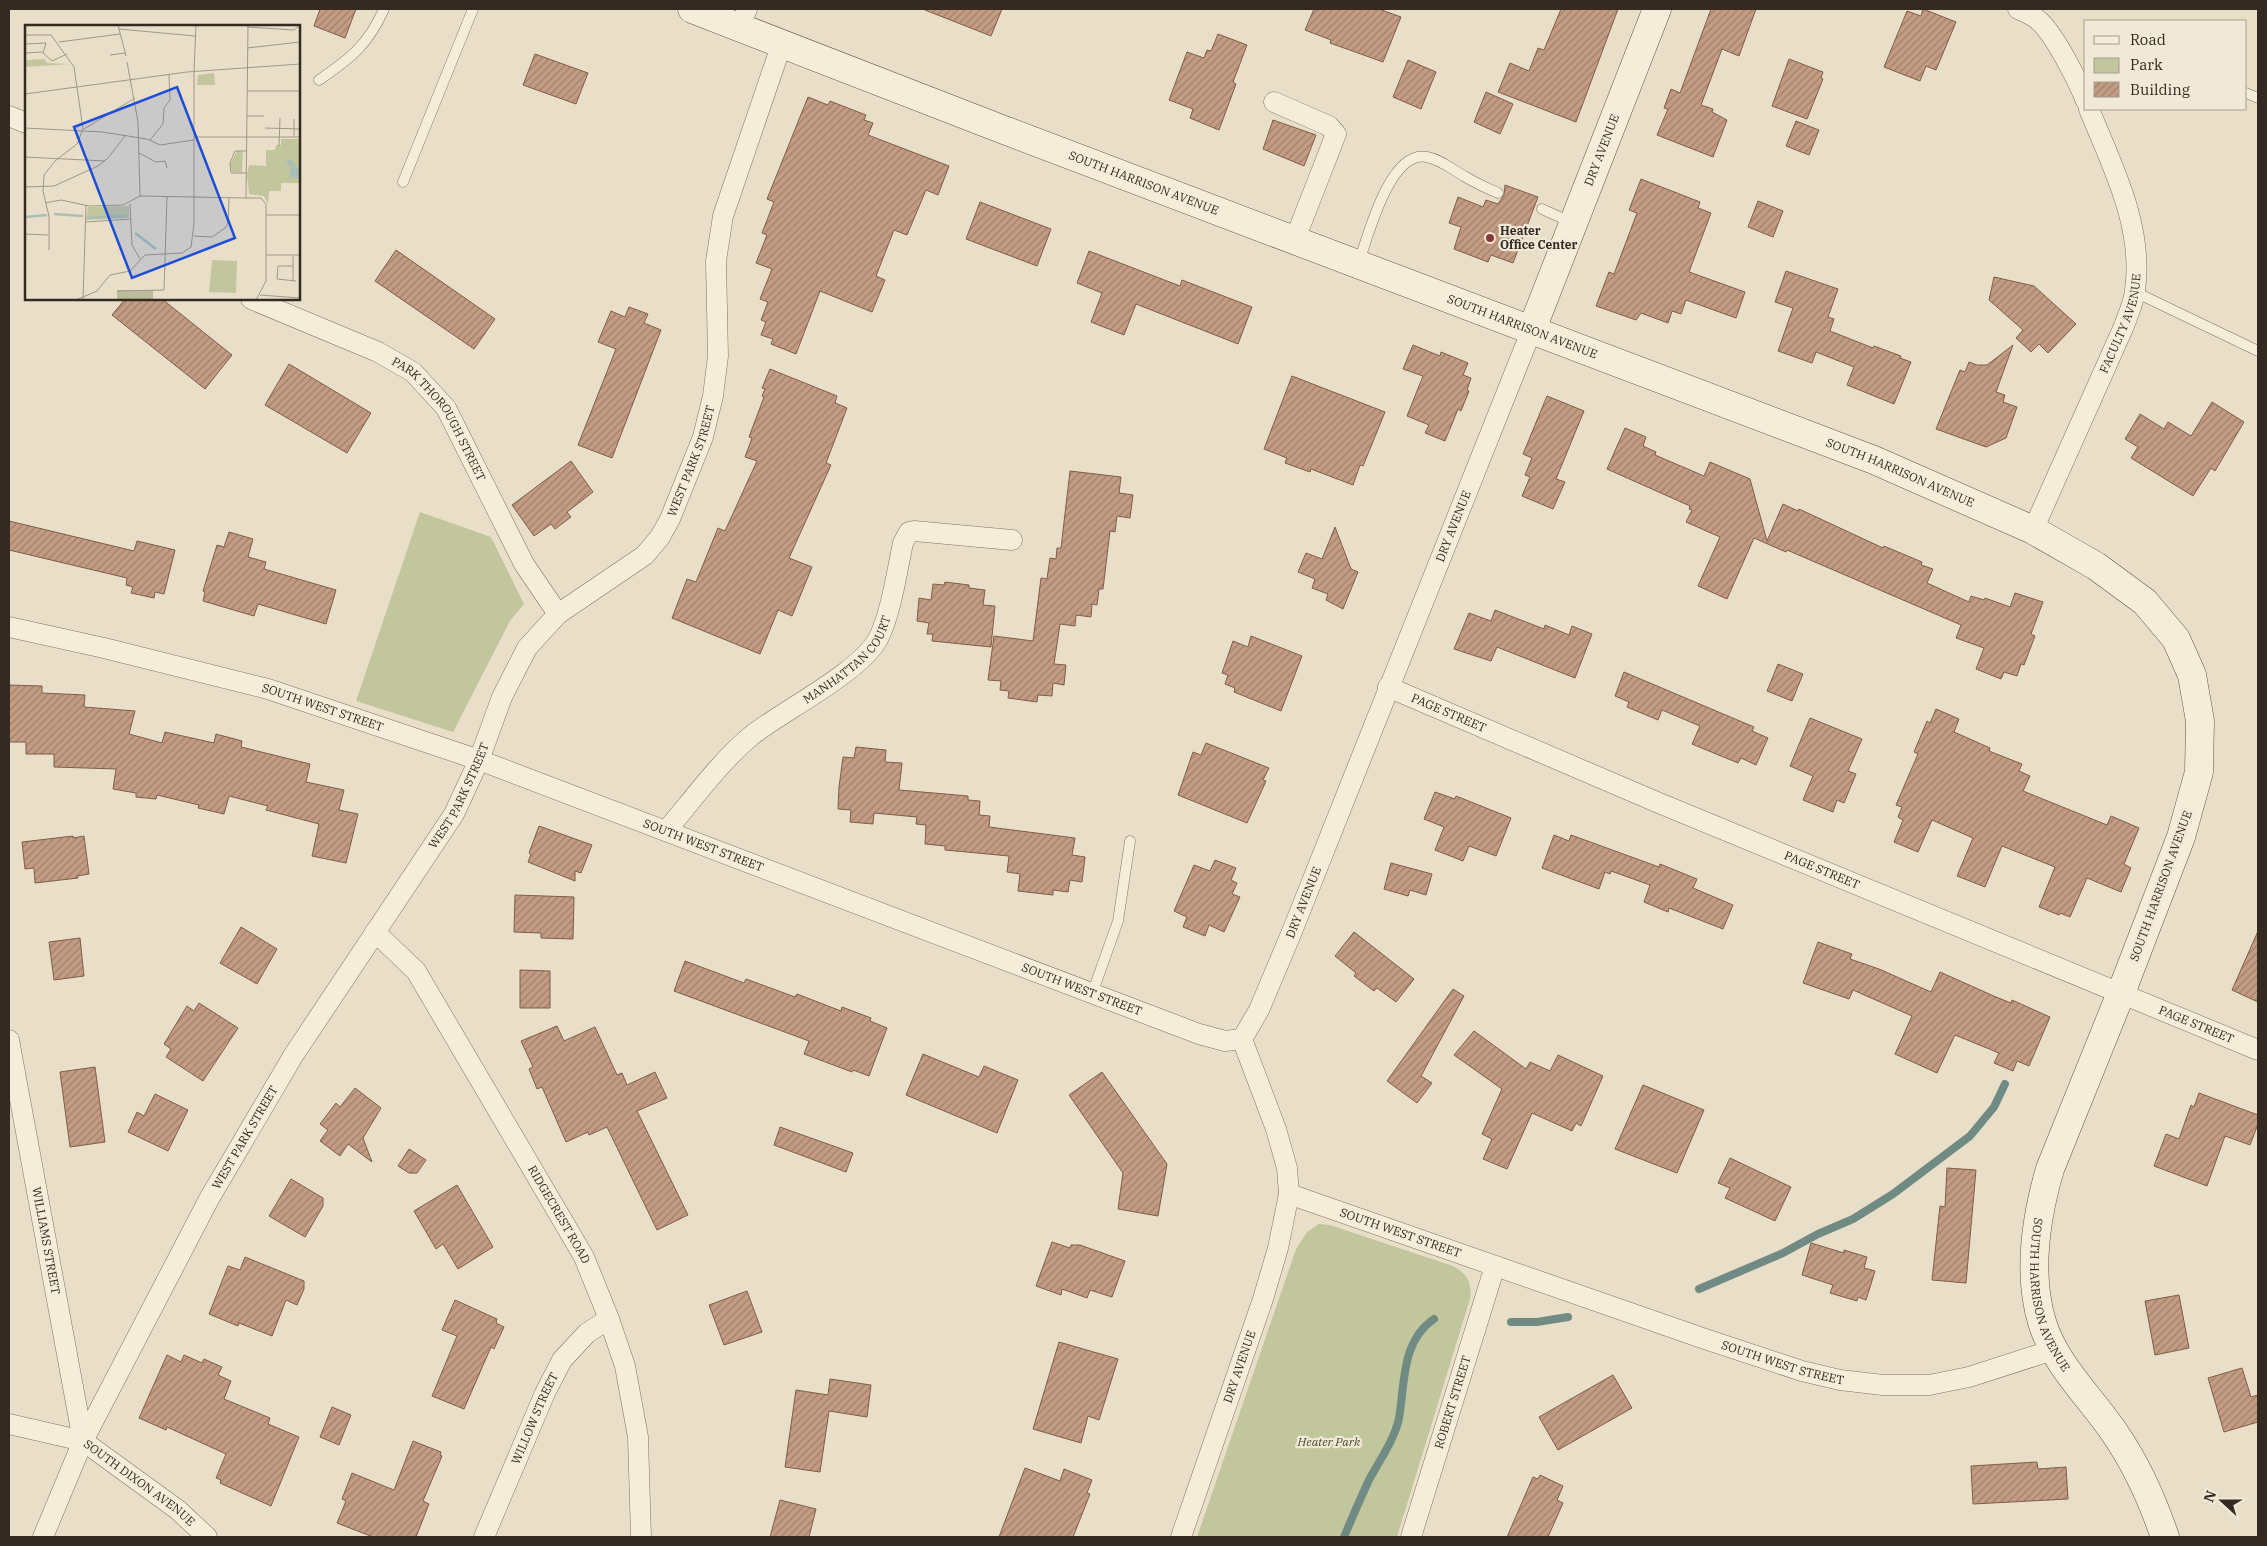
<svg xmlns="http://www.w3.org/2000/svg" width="2267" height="1546" font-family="'IBM Plex Serif',serif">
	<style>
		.green { fill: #c2c69d }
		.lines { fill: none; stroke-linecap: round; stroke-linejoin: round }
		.stream { stroke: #708b84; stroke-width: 8 }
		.building { fill: url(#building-hatch); stroke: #7f5d48 }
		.lane-casing { stroke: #83725f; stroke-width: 11 }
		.street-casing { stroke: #83725f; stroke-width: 21 }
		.secondary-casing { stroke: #655342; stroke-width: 29 }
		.lane { stroke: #f5ecda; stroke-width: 10 }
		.street { stroke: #f5ecda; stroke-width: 20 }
		.secondary { stroke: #f5ecda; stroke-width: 28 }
		.poi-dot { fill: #8b3639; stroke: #f1e9d7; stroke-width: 2 }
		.labels { text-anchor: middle; stroke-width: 4.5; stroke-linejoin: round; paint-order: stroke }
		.street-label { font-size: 12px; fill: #352a21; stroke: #f1e9d7 }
		.poi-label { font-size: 12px; font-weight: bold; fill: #352a21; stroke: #f1e9d7; text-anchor: start }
		.park-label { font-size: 12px; font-style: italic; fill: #474f2a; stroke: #f1e9d7 }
		.inset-river { fill: none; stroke: #a9beb7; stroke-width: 2.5 }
		.inset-road { fill: none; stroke: #a19785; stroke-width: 1 }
		.view { fill: #1d4ed8; fill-opacity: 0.15; stroke: #1d4ed8; stroke-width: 2.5 }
		.inset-edge { fill: none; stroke: #352a21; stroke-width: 2.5 }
	</style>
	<defs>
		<pattern id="building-hatch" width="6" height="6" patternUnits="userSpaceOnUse" patternTransform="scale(1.25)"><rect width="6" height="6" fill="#c39c83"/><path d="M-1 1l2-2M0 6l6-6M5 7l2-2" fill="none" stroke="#9f7f6b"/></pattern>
	</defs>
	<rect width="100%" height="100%" fill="#e9dfc8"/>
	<path class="green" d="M420 512 491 537 524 604 510 621 453 732 356 701Z
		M1319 1224 1330 1225 1453 1266C1468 1275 1472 1282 1470 1299L1397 1537H1197L1296 1249 1307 1232Z"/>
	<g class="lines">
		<path class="stream" d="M1699 1289 1783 1253 1818 1234 1853 1219 1893 1194 1970 1136 1994 1107 2005 1084
			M1511 1322H1537L1568 1317
			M1344 1537C1352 1518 1360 1499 1369 1480 1379 1461 1395 1439 1399 1418 1405 1384 1401 1341 1434 1319"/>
	</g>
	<path class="building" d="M320 9H356L345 38 314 26Z
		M925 9H1002L991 36 925 10Z
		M1314 9H1379L1401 17 1383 62 1330 43 1331 40 1305 30Z
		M1561 9H1618L1576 122 1498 92 1510 63 1529 71 1538 48 1544 50Z
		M1711 9H1756L1739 56 1722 49 1701 105 1713 109 1712 112 1727 120 1713 157 1657 135 1668 109 1664 108 1671 89 1680 93Z
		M1923 9 1956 22 1936 70 1926 66 1920 81 1884 67 1907 11 1921 16Z
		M1218 34 1247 45 1233 82 1236 84 1219 130 1190 118 1193 109 1169 100 1187 52 1204 58 1207 50 1211 51Z
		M535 54 588 73 576 104 523 85Z
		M1789 59 1823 72 1821 78 1823 79 1807 119 1772 106Z
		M1408 60 1436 72 1421 109 1393 97Z
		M1486 92 1513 104 1500 134 1474 122Z
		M808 97 828 105 830 101 866 115 864 120 873 123 868 135 949 166 938 195 926 190 907 235 894 230 876 276 885 280 872 312 820 291 796 354 771 344 773 339 761 335 766 322 761 320 768 302 760 299 772 269 756 263 767 235 762 233 774 202 767 199Z
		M1273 120 1316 135 1304 166 1263 149Z
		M1796 121 1819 130 1809 155 1786 146Z
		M1641 179 1700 202 1698 208 1711 213 1689 272 1745 292 1736 318 1686 300 1681 314 1672 311 1668 323 1641 313 1636 320 1596 306 1609 272 1614 274 1637 213 1629 210Z
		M1505 185 1538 197 1513 263 1491 255 1488 262 1454 249 1461 227 1449 223 1458 197 1483 207 1486 200 1498 204 1504 195Z
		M1758 201 1783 211 1773 237 1748 227Z
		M980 202 1051 229 1037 266 966 239Z
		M396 250 495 319 474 349 375 281Z
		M1089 251 1180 286 1182 280 1252 307 1238 344 1136 304 1124 335 1091 322 1102 293 1077 283Z
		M1786 271 1838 289 1828 317 1834 319 1830 331 1873 348 1874 346 1901 356 1900 358 1911 362 1894 404 1847 385 1854 367 1816 352 1812 363 1778 351 1793 308 1775 302Z
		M1994 277 2034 286 2076 324 2048 353 2039 344 2031 352 2016 338 2023 330 1989 300Z
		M125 299H162L232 355 205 389 112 315Z
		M629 307 648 314 644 323 661 330 612 458 578 445 616 349 598 342 611 311 625 317Z
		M1413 345 1440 356 1441 352 1468 363 1463 375 1471 378 1467 390 1469 391 1461 411 1458 409 1445 441 1425 433 1429 425 1407 416 1423 376 1403 369Z
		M2013 345 1996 392 2005 395 2003 402 2017 407 2006 438 1986 447 1936 429 1960 370 1965 372 1969 362 1977 365H1987Z
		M289 364 371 413 347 453 265 405Z
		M770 369 837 396 835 403 847 408 826 463 831 465 789 558 812 567 792 616 778 610 760 654 672 618 687 579 696 582 718 528 725 531 757 461 745 457 752 438 749 437 764 397 762 396 765 389 762 388Z
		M1292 376 1385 412 1363 466 1360 465 1353 485 1311 469 1310 472 1285 463 1287 458 1264 449Z
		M1547 396 1584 411 1556 479 1565 482 1553 509 1522 496 1530 477 1525 475 1532 458 1523 454Z
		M2212 402 2244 422 2215 471 2211 468 2193 496 2131 458 2138 447 2125 439 2140 414 2164 429 2168 422 2191 436Z
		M1625 428 1646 437 1643 446 1656 452 1655 455 1704 476 1710 462 1750 479 1767 541 1783 504 1798 511 1799 509 1883 548 1884 546 1922 562 1921 565 1933 569 1927 583 1969 602 1971 596 1984 600 1985 598 2010 607 2015 593 2043 602 2031 634 2035 636 2024 665 2021 664 2017 676 2004 672 2001 679 1976 669 1984 648 1956 638 1961 625 1787 550 1786 552 1754 538 1727 599 1698 586 1720 537 1686 522 1692 510 1689 509 1690 506 1607 469Z
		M571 461 593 492 567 512 571 517 555 529 551 524 534 536 512 505Z
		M1070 471 1121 477 1119 493 1133 495 1130 518 1117 516 1115 532 1110 531 1103 589H1099L1097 605 1092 604 1091 617 1076 615 1075 626 1060 624 1054 664 1066 665 1064 685 1053 683 1052 696 1038 695 1037 702 1008 698 1009 691 1000 690 1001 681 988 680 994 636 1033 641 1041 578 1047 579 1050 558 1056 559 1057 548H1061Z
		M9 521 134 551 137 541 175 550 164 594 155 592 154 598 131 593 133 587 126 585 127 578 9 550Z
		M1335 527 1351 569 1358 572 1343 609 1326 600 1328 594 1312 588 1315 579 1298 572 1306 553 1322 559Z
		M229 532 253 539 248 557 266 562 264 569 336 590 326 624 258 604 254 616 203 601 205 592 203 591 217 545 224 547Z
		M945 582 969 585V588L985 590 983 605 995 606 991 647 932 641 933 634H927L929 623 917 621 919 598 931 600 933 584 944 585Z
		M1495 610 1544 629 1545 625 1569 635 1572 626 1592 634 1575 678 1497 647 1491 661 1454 649 1469 613 1491 621Z
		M1251 636 1302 656 1281 711 1234 692 1235 688 1225 684 1228 675 1222 673 1233 641 1248 647Z
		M1778 664 1803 674 1792 701 1767 691Z
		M1624 672 1754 727 1752 731 1768 738 1756 765 1741 758 1738 763 1692 744 1700 726 1662 710 1658 720 1627 707 1629 702 1615 696Z
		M9 685 42 686V693L85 695 84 707 135 711 129 734 162 743 165 732 214 743 216 734 242 741 241 747 310 764 306 782 344 790 339 810 358 814 346 863 312 856 319 824 266 810 268 806 229 796 224 814 198 808 199 805 157 795 156 799 136 797V793L113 789 116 769 54 767V754H26V742H9Z
		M1936 709 1959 719 1954 732 1990 748 1989 751 2022 764 2019 771 2030 776 2023 791 2107 825 2111 816 2139 828 2124 864 2131 868 2121 892 2087 878 2070 917 2060 913 2059 915 2039 907 2055 867 2002 846 1985 887 1957 876 1973 838 1932 820 1918 852 1894 842 1903 820 1898 817 1902 807 1896 805 1918 754 1914 752 1927 721 1930 723Z
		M1810 718 1862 739 1848 771 1856 774 1844 803 1837 800 1833 812 1803 800 1813 776 1790 766Z
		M1206 743 1269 768 1263 780 1266 781 1247 823 1178 795 1193 752 1201 755Z
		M856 747 886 750 885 762 902 763 899 790 968 796V800L980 801 979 815 990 816 989 827 1075 838 1072 855 1085 857 1082 882 1070 880 1068 892 1053 890V895L1018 891 1020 874 1007 872 1009 856 945 850V846L925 844 926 825 916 824 917 817 874 813 873 824 850 822 851 810 838 809 839 787 843 757 854 758Z
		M1435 792 1455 799 1456 796 1511 818 1496 856 1469 846 1463 861 1435 850 1444 827 1424 819Z
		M539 826 592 845 581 873 575 871V881L528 862 531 854 529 853Z
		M1554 835 1569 841 1571 835 1659 867 1660 864 1697 879 1693 888 1733 905 1723 929 1669 908 1668 912 1644 902 1650 885 1611 871 1610 874 1605 872 1599 889 1542 868Z
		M73 836V838L84 836 89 874 77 876 78 878 35 883 34 868 25 869 22 842Z
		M1215 860 1236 868 1231 880 1237 883 1232 894 1240 897 1224 932 1209 925 1205 936 1183 927 1187 917 1174 911 1194 865 1210 871Z
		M1391 863 1432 874 1426 895 1410 890 1408 896 1384 889Z
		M515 895 574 897 573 939 541 938V933L514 932Z
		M241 927 277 949 257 984 220 963Z
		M2258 931V1002L2232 990Z
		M1354 932 1414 979 1396 1002 1377 988 1374 991 1354 976 1356 973 1335 956Z
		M80 938 84 976 54 980 49 942Z
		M1818 942 1852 954 1850 959 1879 969 1931 992 1940 972 1996 997 2011 1003 2012 1000 2050 1017 2029 1066 2017 1061 2013 1071 1994 1063 1999 1053 1955 1035 1937 1073 1895 1054 1912 1016 1853 990 1849 999 1803 983Z
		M685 961 744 983 746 979 795 997 797 994 841 1011 842 1007 871 1018 870 1021 887 1028 869 1076 853 1070 852 1072 804 1054 809 1041 674 991Z
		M520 970 550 971V1008H520Z
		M1453 989 1464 996 1421 1076 1432 1083 1417 1103 1387 1081Z
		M199 1003 238 1028 203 1081 166 1057 171 1049 164 1044 187 1006 194 1011Z
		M557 1026 564 1041 595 1027 617 1075 622 1073 627 1085 655 1072 667 1098 637 1111 688 1215 657 1230 607 1127 589 1135 588 1132 566 1142 542 1087 537 1089 529 1069 533 1067 521 1041Z
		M1474 1031 1526 1069 1530 1062 1550 1071 1558 1055 1603 1076 1581 1126 1576 1123 1572 1131 1532 1113 1507 1169 1483 1159 1492 1139 1482 1134 1502 1089 1454 1055Z
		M923 1054 979 1077 984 1066 1018 1080 997 1133 906 1095Z
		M95 1067 105 1142 70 1147 60 1072Z
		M1102 1072 1167 1164 1158 1216 1118 1209 1123 1173 1069 1095Z
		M1643 1085 1704 1110 1677 1173 1615 1149Z
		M355 1088 381 1108 363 1138 372 1162 348 1144 340 1156 320 1141 328 1130 320 1124 336 1103 340 1107Z
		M2199 1093 2258 1115V1124L2250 1145 2225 1136 2207 1186 2154 1166 2166 1134 2179 1139 2191 1105 2194 1107Z
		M155 1094 188 1110 168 1151 128 1132 137 1112 144 1116Z
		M780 1127 853 1153 846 1172 774 1145Z
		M409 1149 426 1160 417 1173H409L398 1166Z
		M1730 1158 1791 1187 1775 1221 1725 1198 1730 1188 1718 1183Z
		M1947 1168 1976 1170 1966 1283 1932 1280 1940 1206 1945 1207Z
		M291 1179 323 1198V1206L305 1237 269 1216Z
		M457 1185 493 1247 458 1269 443 1244 436 1249 414 1211Z
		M1052 1242 1070 1248 1071 1245H1080L1125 1261 1112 1297 1090 1290 1087 1298 1062 1289 1061 1295 1036 1286Z
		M1811 1243 1844 1253V1250L1867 1257 1864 1268 1875 1271 1866 1300 1858 1297 1857 1301 1830 1293 1833 1285 1802 1275Z
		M245 1257 304 1281V1289L297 1305 286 1300 272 1336 239 1323 238 1326 209 1314 228 1266 240 1270Z
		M747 1291 762 1332 724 1345 709 1305Z
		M2179 1295 2189 1348 2155 1355 2145 1301Z
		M455 1300 497 1319 496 1323 504 1327 494 1349 491 1347 464 1409 432 1396 457 1336 442 1330Z
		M1059 1342 1118 1359 1099 1420 1088 1416 1081 1443 1033 1429Z
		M167 1355 181 1362 184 1355 202 1363 204 1359 222 1367 218 1375 231 1381 224 1399 270 1418 268 1424 299 1437 271 1506 220 1483 221 1480 216 1478 226 1454 167 1427 166 1430 139 1418Z
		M2242 1368 2251 1397 2258 1395V1422L2224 1432 2208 1378Z
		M1613 1375 1632 1408 1558 1450 1539 1417Z
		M830 1379 871 1385 867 1417 829 1411 820 1472 785 1467 796 1390 828 1395Z
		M332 1407 351 1415 339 1445 320 1437Z
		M413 1441 441 1452 440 1455 442 1456 423 1501 429 1504 416 1537H373L337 1523 346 1501 342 1499 352 1473 394 1490Z
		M2037 1462 2038 1469 2066 1467 2068 1499 1973 1504 1971 1466Z
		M1025 1468 1060 1481 1064 1469 1092 1480 1087 1493 1090 1494 1073 1537H999Z
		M1540 1475 1563 1486 1557 1500 1563 1503 1548 1537H1507L1533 1477 1538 1479Z
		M780 1500 816 1509 809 1537H770Z"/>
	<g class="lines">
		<g class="lane-casing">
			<path id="lane" d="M319 80C351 58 368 45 384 9
				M2246 93 2258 98
				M403 182 473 9
				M1542 209 1573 223
				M1359 262C1368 236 1390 149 1427 157 1442 160 1451 169 1464 176 1475 183 1487 188 1498 193
				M2135 292 2258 351
				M1092 994 1118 921 1130 841"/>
		</g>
		<g class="street-casing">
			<g id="street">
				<path d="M2018 9C2024 12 2033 15 2038 20 2054 33 2078 81 2086 101"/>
				<path d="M740 27 747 9"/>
				<path d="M1274 102 1329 126 1336 134 1295 239"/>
				<path d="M9 116 26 123"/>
				<path id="s1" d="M251 299 378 352 413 372 446 408 524 564 558 614"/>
				<path id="s2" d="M2033 530 2124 326C2128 315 2134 302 2135 290 2144 226 2112 166 2089 109"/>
				<path id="s3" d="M9 627 104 648 268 689 479 760 1199 1034 1225 1041 1242 1039"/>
				<path id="s4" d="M1388 687 1659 803 2258 1050"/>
				<path id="s5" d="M667 830C694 798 719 763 751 736 784 710 859 673 878 639 891 614 897 571 903 543L909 532 914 531 1012 540"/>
				<path id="s6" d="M375 932 416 971 584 1257 609 1319 625 1366 638 1437 641 1537"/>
				<path id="s7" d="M1242 1039 1259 1010 1291 934 1532 329"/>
				<path id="s8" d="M9 1040 83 1441"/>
				<path id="s9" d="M1289 1194 1705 1339 1802 1371 1840 1380 1883 1385H1929L1969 1377 2053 1350"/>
				<path id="s10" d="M9 1424 83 1441 178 1510 207 1537"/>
				<path id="s11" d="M43 1537 83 1441 209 1199 293 1056 454 814 479 760 502 697 527 648 558 614 645 555 660 537 670 519 703 437 713 396 718 356 716 261 723 216 782 43"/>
				<path id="s12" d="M484 1537 545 1393 562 1360 587 1333 609 1319"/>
				<path id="s13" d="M1181 1537 1263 1299 1278 1248 1289 1194 1287 1168 1276 1129 1242 1039"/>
				<path id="s14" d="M1411 1537 1495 1266"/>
			</g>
		</g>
		<g class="secondary-casing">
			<g id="secondary">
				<path id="s15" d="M692 9 1004 130 1874 460 2033 530 2096 566 2145 602 2176 639 2192 675 2200 721 2199 772 2181 837 2121 993 2050 1169C2036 1217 2027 1272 2042 1322 2054 1363 2090 1397 2114 1432 2137 1465 2152 1499 2165 1537"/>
				<path id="s16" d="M1532 329 1657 9"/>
			</g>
		</g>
		<use href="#lane" class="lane"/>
		<use href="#street" class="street"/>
		<use href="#secondary" class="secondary"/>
	</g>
	<circle class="poi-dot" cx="1490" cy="238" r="5"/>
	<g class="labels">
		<g class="street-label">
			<text dy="4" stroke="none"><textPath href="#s16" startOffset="192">DRY AVENUE</textPath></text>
			<text dy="4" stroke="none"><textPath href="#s15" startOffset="484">SOUTH HARRISON AVENUE</textPath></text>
			<text dy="4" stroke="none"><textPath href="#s2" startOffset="225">FACULTY AVENUE</textPath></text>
			<text dy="4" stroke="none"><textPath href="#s15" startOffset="889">SOUTH HARRISON AVENUE</textPath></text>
			<text dy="4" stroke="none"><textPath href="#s1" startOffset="231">PARK THOROUGH STREET</textPath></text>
			<text dy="4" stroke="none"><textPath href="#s11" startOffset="1272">WEST PARK STREET</textPath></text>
			<text dy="4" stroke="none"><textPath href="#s15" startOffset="1294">SOUTH HARRISON AVENUE</textPath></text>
			<text dy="4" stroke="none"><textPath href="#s7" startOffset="555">DRY AVENUE</textPath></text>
			<text dy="4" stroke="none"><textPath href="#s5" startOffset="251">MANHATTAN COURT</textPath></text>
			<text dy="4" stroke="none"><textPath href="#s3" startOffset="324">SOUTH WEST STREET</textPath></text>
			<text dy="4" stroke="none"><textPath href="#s4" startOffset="66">PAGE STREET</textPath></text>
			<text dy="4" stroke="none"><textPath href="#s11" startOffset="852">WEST PARK STREET</textPath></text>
			<text dy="4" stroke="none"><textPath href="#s3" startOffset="729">SOUTH WEST STREET</textPath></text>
			<text dy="4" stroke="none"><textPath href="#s4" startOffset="471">PAGE STREET</textPath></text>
			<text transform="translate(2161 886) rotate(-70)" y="4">SOUTH HARRISON AVENUE</text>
			<text dy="4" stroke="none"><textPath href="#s7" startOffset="150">DRY AVENUE</textPath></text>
			<text dy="4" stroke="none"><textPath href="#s3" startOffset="1134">SOUTH WEST STREET</textPath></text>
			<text dy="4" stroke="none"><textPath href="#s4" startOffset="876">PAGE STREET</textPath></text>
			<text dy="4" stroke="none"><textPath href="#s11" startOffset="448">WEST PARK STREET</textPath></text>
			<text dy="4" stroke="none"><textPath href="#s6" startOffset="339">RIDGECREST ROAD</textPath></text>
			<text dy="4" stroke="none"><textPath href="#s9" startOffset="118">SOUTH WEST STREET</textPath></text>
			<text dy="4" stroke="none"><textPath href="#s8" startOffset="204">WILLIAMS STREET</textPath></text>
			<text dy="4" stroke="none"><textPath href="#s15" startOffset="2312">SOUTH HARRISON AVENUE</textPath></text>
			<text dy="4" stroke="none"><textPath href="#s9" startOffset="522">SOUTH WEST STREET</textPath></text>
			<text dy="4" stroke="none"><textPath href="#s13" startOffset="180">DRY AVENUE</textPath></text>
			<text dy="4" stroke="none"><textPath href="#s14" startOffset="141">ROBERT STREET</textPath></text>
			<text dy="4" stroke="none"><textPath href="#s12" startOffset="129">WILLOW STREET</textPath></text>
			<text dy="4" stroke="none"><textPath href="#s10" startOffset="146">SOUTH DIXON AVENUE</textPath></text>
		</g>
		<g class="poi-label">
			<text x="1500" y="235">Heater<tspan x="1500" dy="14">Office Center</tspan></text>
		</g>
		<g class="park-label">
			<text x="1329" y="1446">Heater Park</text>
		</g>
	</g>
	<g transform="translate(25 25)">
		<rect width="275" height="275" fill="#e9dfc8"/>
		<path d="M189 48 190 60H172L173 50ZM256 114H275V158H256V166H244L243 179 239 171 224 169 222 150 224 140 241 141V125H250L251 120H256ZM212 126H218L217 148 207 147 205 139ZM104 181V193L61 195 63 182ZM187 235 212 236 211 268 184 267Z" fill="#c2c69d"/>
		<path d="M19 34 22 38 45 39 0 42V35Z" fill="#c2c69d"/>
		<path d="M92 265H128V275H92Z" fill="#b9bc9b"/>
		<path d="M265 134 274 144 275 153 264 152 266 142 261 136Z" fill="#a9beb7"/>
		<path class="inset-river" d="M29 189 58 191M0 192 22 190M62 193 101 191M110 208 131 224"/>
		<path class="inset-road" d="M93 0 101 31M223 0 221 173H236L241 179V256L231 275M222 2 269 5 275 0M94 4 170 11M0 10H26M34 17 95 9M0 19 21 18 18 28M222 23 275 17M0 28 17 27 27 36 42 29M85 30 100 28M102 37 113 97 115 171M169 47 171 0M222 66H275M0 69 162 47 275 39M222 91H239M0 103 77 107 122 114 135 120 169 115M240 103 275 104M59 104 110 73M169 112H275M269 112V94M125 115 138 99 139 83 145 75 144 50M254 121 255 93M221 126H210L205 138 206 148H221M114 128 131 137 140 136 142 143M0 132 80 136M0 162 29 161 73 141 83 133 100 111M115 171 221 173M20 178 36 175 64 181 98 180 115 171M105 179 107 220 115 234M241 190H275M60 197 106 194M0 209 23 210M169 211 187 212 200 203 203 198 204 173M24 225V191L18 166 19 150 30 136 52 119 58 104 49 42 26 10M241 230H275M268 231V256M268 241H253L252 254 271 256M92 266 139 265 142 172M235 270 275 273M51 275 72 266 85 250 105 246 120 230 157 228 166 222 169 199V47M58 275 61 180"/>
		<path class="view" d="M152 62 210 213 107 253 49 102Z"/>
		<rect width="275" height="275" class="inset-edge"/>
	</g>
	<rect width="2267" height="1546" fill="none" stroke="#352a21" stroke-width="20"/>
	<rect x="2084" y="20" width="162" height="90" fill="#f1e9d7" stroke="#a69d8e"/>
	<rect x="2094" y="36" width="25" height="8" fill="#f5ecda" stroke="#a69d8e"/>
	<text x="2130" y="45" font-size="15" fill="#352a21">Road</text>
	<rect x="2094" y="58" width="25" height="15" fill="#c2c69d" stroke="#a69d8e"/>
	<text x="2130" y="70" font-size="15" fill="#352a21">Park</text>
	<rect x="2094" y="82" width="25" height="15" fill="url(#building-hatch)" stroke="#a69d8e"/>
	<text x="2130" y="95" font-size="15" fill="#352a21">Building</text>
	<g transform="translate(2222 1501) rotate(291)" stroke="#f1e9d7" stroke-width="4" paint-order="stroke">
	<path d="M0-4L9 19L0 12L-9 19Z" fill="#352a21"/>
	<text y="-8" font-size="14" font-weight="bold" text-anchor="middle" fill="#352a21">N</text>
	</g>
</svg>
